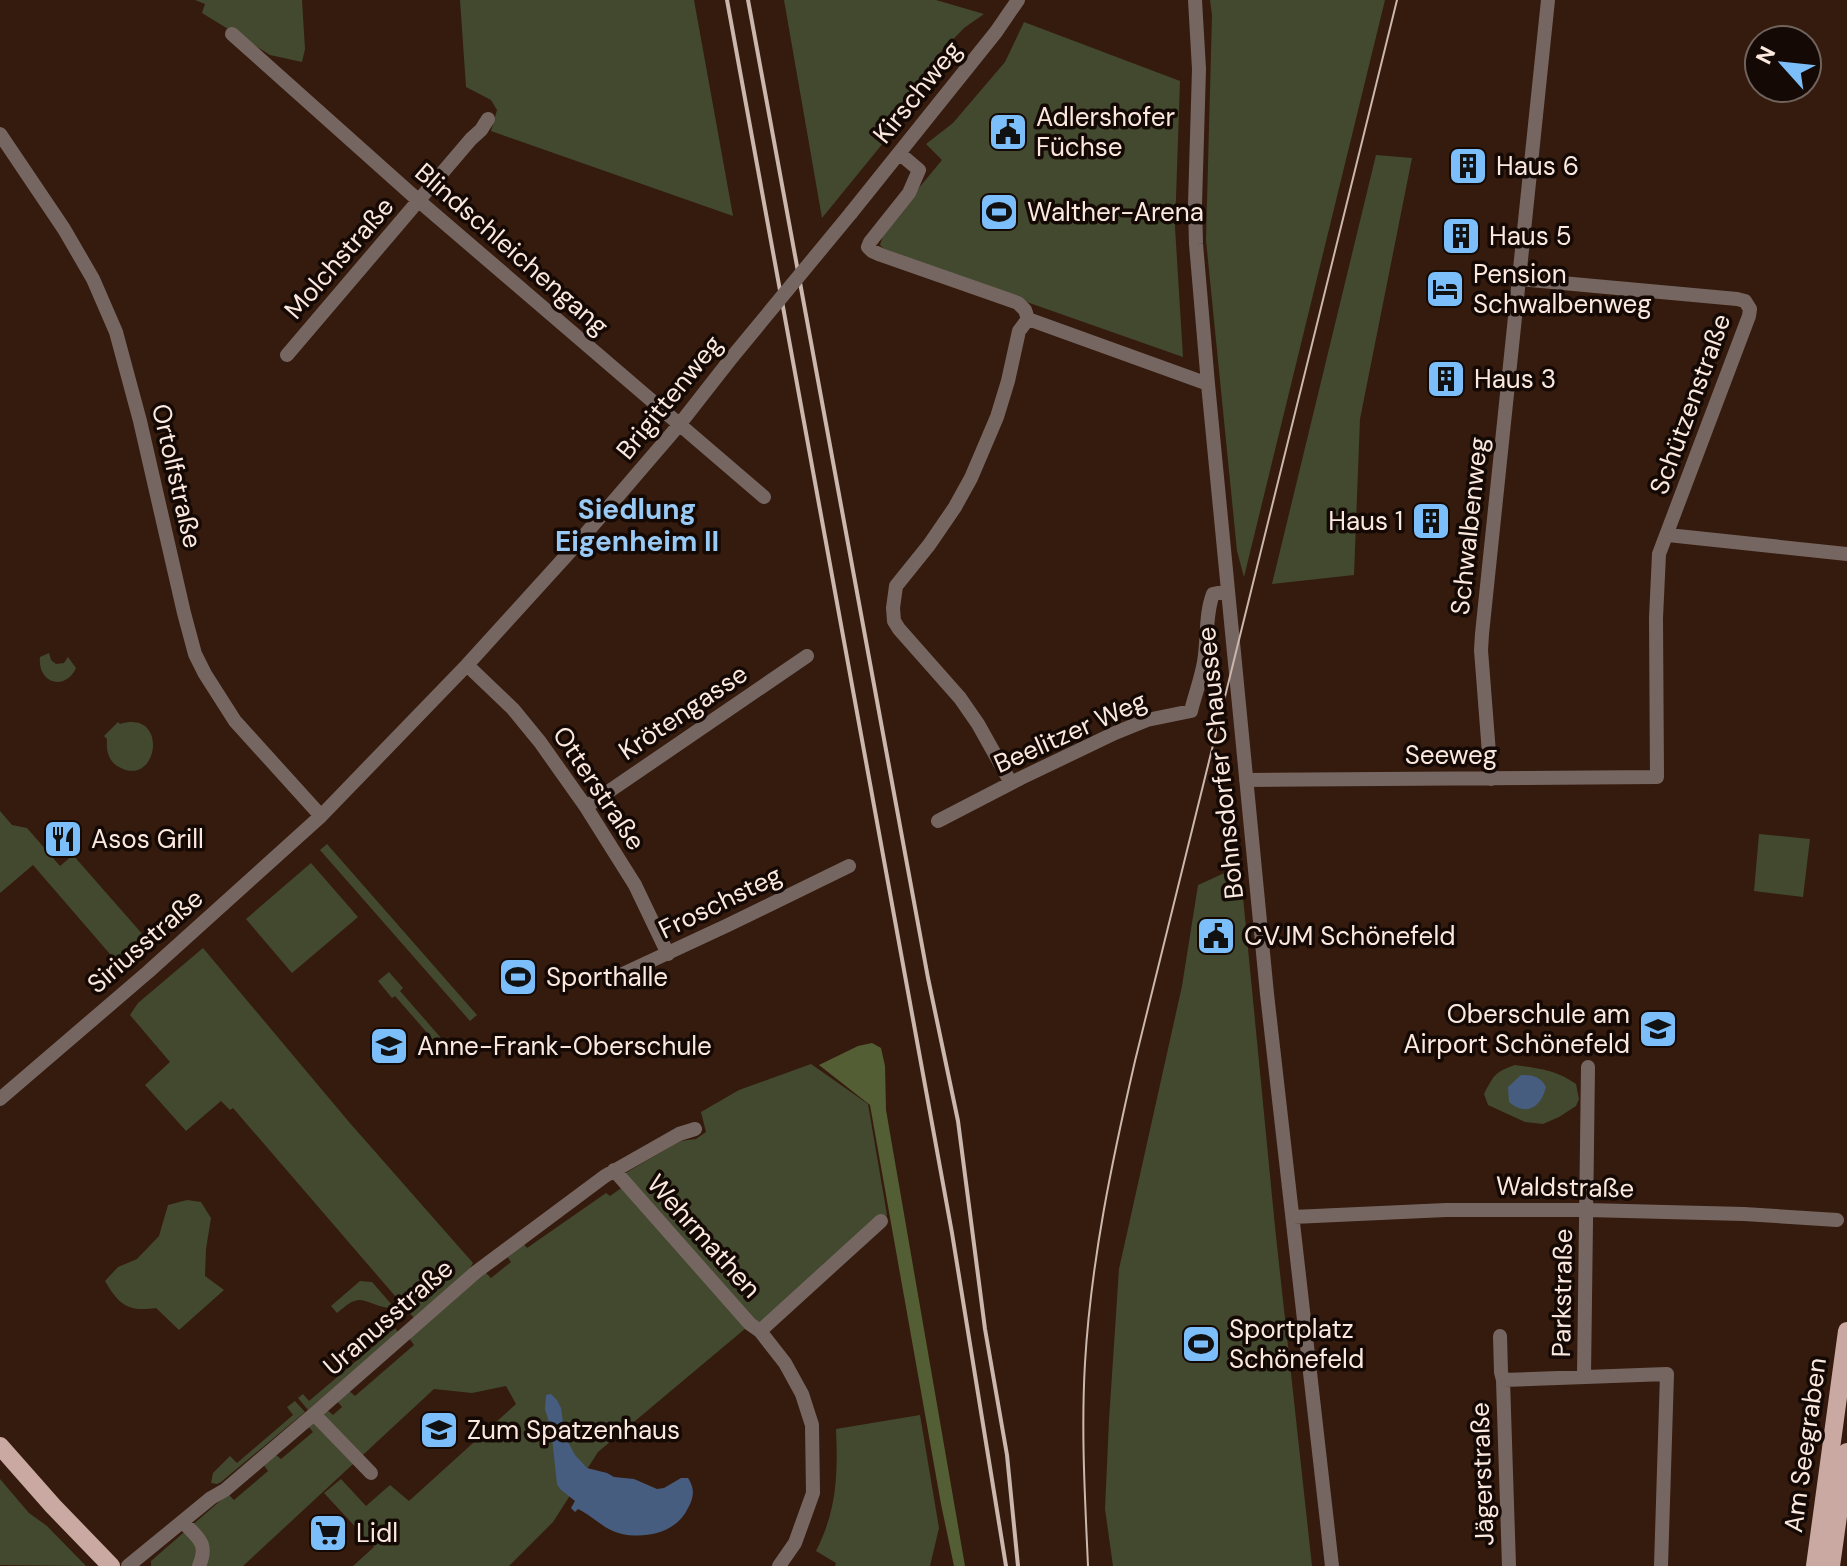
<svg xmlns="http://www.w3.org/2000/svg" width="1847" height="1566" font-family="'DM Sans',sans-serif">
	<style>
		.green { fill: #42492e }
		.forest { fill: #545e35 }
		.water { fill: #475d80 }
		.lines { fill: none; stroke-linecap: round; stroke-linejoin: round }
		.minor { stroke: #766662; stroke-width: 14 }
		.major { stroke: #caa9a2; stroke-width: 18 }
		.tram { stroke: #cbb7ad; stroke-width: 2 }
		.rail { stroke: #cbb7ad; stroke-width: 4 }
		.minor-bridge { stroke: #766662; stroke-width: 14 }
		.labels { text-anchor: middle; stroke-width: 7; stroke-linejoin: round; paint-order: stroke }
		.street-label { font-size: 26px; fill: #fbe9e0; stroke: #140904 }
		.poi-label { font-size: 26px; fill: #fbe9e0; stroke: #140904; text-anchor: start }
		.neighbourhood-label { font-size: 28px; font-weight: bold; fill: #99c9f5; stroke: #140904 }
	</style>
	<rect width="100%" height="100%" fill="#351b0d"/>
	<path class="green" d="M195 0H302L305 49 302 62 270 55 202 13 205 4Z
		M460 0H694L733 216 491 131 497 110 491 100 466 87Z
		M784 0H936L984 14 964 28 939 54 901 108 888 137 822 218Z
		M1210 0H1385L1244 577 1237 551 1206 240 1212 15Z
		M1024 22 1180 81 1175 227 1183 357 888 253 880 245 885 229 942 160 926 144 953 123 1005 62Z
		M1376 155 1412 158 1360 419 1354 575 1272 584Z
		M49 653 51 660 56 664 64 663 68 657 76 668C65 692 37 683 40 657Z
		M118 722 120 724C170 709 158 789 119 767 108 761 106 750 107 739L104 736Z
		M0 811 12 825 27 828 60 866 73 855 151 944 122 968 33 865 0 893Z
		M1759 834 1810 839 1803 897 1754 891Z
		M327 844 477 1015 470 1021 320 850Z
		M311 863 358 917 292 973 246 919Z
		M1240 866 1275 1227 1312 1566H1113L1105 1509 1109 1420 1119 1269 1182 986 1198 885Z
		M203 948 349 1122 473 1263 467 1273 414 1318 233 1108 230 1110 221 1101 186 1131 145 1085 170 1062 130 1015 138 1003Z
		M389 972 403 988 400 991 455 1054 450 1059 395 996 392 998 378 981Z
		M811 1064 868 1104 887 1215 760 1331 746 1328 598 1452 553 1522 509 1566H353L374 1547 324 1493 341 1479 366 1506 390 1485 409 1501 516 1404 506 1386 472 1393 434 1389 243 1566H151V1561L228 1494 234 1500 268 1471 263 1464 275 1454 281 1459 313 1432 308 1426 326 1409 333 1415 342 1407 336 1400 348 1390 355 1396 414 1345 409 1338 485 1272 491 1278 511 1262 506 1255 522 1242 527 1248 606 1193 610 1196 630 1182 624 1174 680 1141 696 1139 706 1132 701 1112 739 1090Z
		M1515 1065C1537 1068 1557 1070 1576 1084L1579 1099 1576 1106 1559 1117 1543 1124 1525 1122 1488 1105 1484 1094C1494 1075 1495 1072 1515 1065Z
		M187 1200 201 1202 211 1218 206 1249 205 1276 224 1290 179 1330 156 1308C128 1312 119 1305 105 1281L118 1267 137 1259 159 1236 168 1205Z
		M360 1281 372 1282 392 1305 388 1308C360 1302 362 1291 337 1313L331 1306Z
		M395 1328 398 1332 308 1410 298 1398 303 1394 309 1401Z
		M295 1401 305 1412 221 1482 217 1484 211 1483 213 1473 230 1456 237 1463 293 1415 287 1407Z
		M920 1415 939 1528 930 1566H835L836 1563 816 1551C837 1510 838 1474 836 1429Z
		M0 1479 29 1513 47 1526 86 1566 0 1565Z"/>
	<path class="forest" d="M872 1043 881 1048 885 1066 886 1110 965 1566H954L941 1504 870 1105 819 1065 858 1046Z"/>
	<path class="water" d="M1521 1075C1532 1075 1540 1076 1546 1087 1541 1107 1527 1117 1509 1102L1508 1087Z
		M551 1394 557 1400 561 1408 564 1431 569 1444 575 1455 587 1468 607 1473 614 1477 634 1479 657 1489 664 1488 681 1478H688C695 1489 694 1497 688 1508 677 1532 647 1539 622 1534 604 1530 593 1516 578 1509L575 1512 571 1508 575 1501 560 1489 557 1484 551 1429 545 1409 546 1395Z"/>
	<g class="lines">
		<path class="minor" d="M1195 0 1199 69 1195 204 1196 244 1208 384 1267 994 1332 1566
			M232 34 419 201 764 497
			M0 134 64 229 93 279 116 332 140 421 184 613 195 654 205 674 235 721 321 816
			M899 153 919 170 909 193 870 242 868 247 872 251 881 255 1018 303 1025 310 1028 319
			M851 213 996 32 1018 0
			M287 355 471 139 481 130 488 119
			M1668 535 1847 554
			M467 665 513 709 540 742 586 807 635 885 668 954
			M1491 779 1481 650 1482 634 1548 0
			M1246 780 1657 777 1656 618 1659 554 1749 316 1750 309 1745 301 1737 299 1518 279
			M1011 783 978 724 960 698 899 629 894 621 893 608 896 586 929 545 955 507 971 478 997 417 1008 381 1019 331 1028 319 1208 384
			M586 807 807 656
			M938 821 1021 778 1115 733 1147 720 1191 711C1195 695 1201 679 1204 662 1208 639 1205 615 1213 594L1227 591
			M612 979 728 925 849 866
			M0 1099 148 972 321 816 467 665 576 545 679 425 733 356
			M614 1170 750 1324 760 1331 785 1363 802 1394 812 1425 813 1493 795 1543 779 1566
			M1293 1217 1446 1210H1587L1744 1214 1837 1220
			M760 1331 881 1221
			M1500 1336 1501 1372 1503 1380
			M1584 1376 1588 1067
			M314 1414 371 1473
			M183 1522C198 1538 209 1543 199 1566
			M128 1566 211 1498 225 1490 314 1414 476 1272 605 1176 679 1134 695 1129
			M1509 1566 1503 1380 1667 1374 1661 1566"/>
		<path class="major" d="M0 1446 53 1506 111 1566
			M1815 1566 1847 1331
			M1831 1566 1847 1452"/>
		<path class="tram" d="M1088 1566C1085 1498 1081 1431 1085 1363 1091 1261 1112 1161 1135 1061L1397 0"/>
		<path class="rail" d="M727 0 952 1233 1006 1566
			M748 0 928 978 958 1121 985 1329 1007 1455 1018 1566"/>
		<path class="minor-bridge" d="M733 356 851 213"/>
	</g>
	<defs>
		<g id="civic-square" transform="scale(2)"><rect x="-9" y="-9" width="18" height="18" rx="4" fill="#7cbef9" stroke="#140904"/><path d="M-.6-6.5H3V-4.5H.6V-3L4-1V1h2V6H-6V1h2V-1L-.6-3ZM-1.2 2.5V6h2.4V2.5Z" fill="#111"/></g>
		<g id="building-square" transform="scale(2)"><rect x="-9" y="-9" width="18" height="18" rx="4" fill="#7cbef9" stroke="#140904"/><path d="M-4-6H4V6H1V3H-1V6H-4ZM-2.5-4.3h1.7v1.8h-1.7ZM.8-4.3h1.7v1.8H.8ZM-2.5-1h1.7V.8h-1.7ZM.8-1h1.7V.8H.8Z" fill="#111"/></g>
		<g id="stadium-square" transform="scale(2)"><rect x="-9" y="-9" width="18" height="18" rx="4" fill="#7cbef9" stroke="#140904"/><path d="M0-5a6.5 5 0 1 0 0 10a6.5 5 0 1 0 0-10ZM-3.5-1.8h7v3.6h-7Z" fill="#111"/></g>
		<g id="hotel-square" transform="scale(2)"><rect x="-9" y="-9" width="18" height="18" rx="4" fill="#7cbef9" stroke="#140904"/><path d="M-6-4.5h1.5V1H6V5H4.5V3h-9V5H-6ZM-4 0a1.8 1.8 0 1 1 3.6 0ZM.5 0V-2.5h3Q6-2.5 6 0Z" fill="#111"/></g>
		<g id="restaurant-square" transform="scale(2)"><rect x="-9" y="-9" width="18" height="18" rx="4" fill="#7cbef9" stroke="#140904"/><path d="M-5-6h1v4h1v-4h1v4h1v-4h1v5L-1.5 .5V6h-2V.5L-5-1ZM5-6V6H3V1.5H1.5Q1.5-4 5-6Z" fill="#111"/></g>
		<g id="school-square" transform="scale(2)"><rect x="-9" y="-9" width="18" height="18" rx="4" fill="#7cbef9" stroke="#140904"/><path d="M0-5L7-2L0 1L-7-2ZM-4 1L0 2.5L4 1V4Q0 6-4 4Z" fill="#111"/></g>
		<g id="supermarket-square" transform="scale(2)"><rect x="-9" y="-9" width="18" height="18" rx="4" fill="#7cbef9" stroke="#140904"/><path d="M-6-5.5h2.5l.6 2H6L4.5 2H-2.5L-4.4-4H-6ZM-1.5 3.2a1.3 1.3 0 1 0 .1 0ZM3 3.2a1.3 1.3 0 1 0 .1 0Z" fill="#111"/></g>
	</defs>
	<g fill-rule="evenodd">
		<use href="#civic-square" x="1008" y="132"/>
		<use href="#building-square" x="1468" y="166"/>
		<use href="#stadium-square" x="999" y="212"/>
		<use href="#building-square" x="1461" y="236"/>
		<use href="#hotel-square" x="1445" y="289"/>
		<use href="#building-square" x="1446" y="379"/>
		<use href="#building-square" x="1431" y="521"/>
		<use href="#restaurant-square" x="63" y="839"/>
		<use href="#civic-square" x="1216" y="936"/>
		<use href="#stadium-square" x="518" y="977"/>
		<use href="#school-square" x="1658" y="1029"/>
		<use href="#school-square" x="389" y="1046"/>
		<use href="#stadium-square" x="1201" y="1344"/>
		<use href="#school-square" x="439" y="1430"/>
		<use href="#supermarket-square" x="328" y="1533"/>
	</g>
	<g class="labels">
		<g class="street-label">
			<text transform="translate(917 92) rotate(-51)" y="9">Kirschweg</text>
			<text transform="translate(512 249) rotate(41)" y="9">Blindschleichengang</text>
			<text transform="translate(339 258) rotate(-49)" y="9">Molchstraße</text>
			<text transform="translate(669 397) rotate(-51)" y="9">Brigittenweg</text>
			<text transform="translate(1690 404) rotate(-70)" y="9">Schützenstraße</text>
			<text transform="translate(177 476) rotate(77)" y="9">Ortolfstraße</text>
			<text transform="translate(1469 526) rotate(-84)" y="9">Schwalbenweg</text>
			<text transform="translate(683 712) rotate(-34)" y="9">Krötengasse</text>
			<text transform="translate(1070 732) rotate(-24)" y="9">Beelitzer Weg</text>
			<text x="1451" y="764">Seeweg</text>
			<text transform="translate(1220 763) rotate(-96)" y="9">Bohnsdorfer Chaussee</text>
			<text transform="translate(599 788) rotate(56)" y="9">Otterstraße</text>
			<text transform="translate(720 902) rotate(-26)" y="9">Froschsteg</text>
			<text transform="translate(145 941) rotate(-41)" y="9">Siriusstraße</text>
			<text transform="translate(1565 1187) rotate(1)" y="9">Waldstraße</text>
			<text transform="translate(704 1236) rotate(48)" y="9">Wehrmathen</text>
			<text transform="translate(1562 1293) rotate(-89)" y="9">Parkstraße</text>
			<text transform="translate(388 1317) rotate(-41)" y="9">Uranusstraße</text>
			<text transform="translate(1805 1445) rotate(-82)" y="9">Am Seegraben</text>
			<text transform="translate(1482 1474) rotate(-92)" y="9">Jägerstraße</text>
		</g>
		<g class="poi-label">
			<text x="1036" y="126">Adlershofer<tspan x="1036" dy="30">Füchse</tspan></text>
			<text x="1496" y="175">Haus 6</text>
			<text x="1027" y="221">Walther-Arena</text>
			<text x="1489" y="245">Haus 5</text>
			<text x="1473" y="283">Pension<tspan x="1473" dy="30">Schwalbenweg</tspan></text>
			<text x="1474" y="388">Haus 3</text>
			<text x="1403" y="530" text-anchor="end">Haus 1</text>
			<text x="91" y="848">Asos Grill</text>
			<text x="1244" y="945">CVJM Schönefeld</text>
			<text x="546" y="986">Sporthalle</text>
			<text x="1630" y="1023" text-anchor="end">Oberschule am<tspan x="1630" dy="30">Airport Schönefeld</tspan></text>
			<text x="417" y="1055">Anne-Frank-Oberschule</text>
			<text x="1229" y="1338">Sportplatz<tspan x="1229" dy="30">Schönefeld</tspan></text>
			<text x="467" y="1439">Zum Spatzenhaus</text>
			<text x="356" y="1542">Lidl</text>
		</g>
		<g class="neighbourhood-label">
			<text x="637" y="519">Siedlung<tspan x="637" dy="32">Eigenheim II</tspan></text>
		</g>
	</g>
	<g transform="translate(1783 64) rotate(297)"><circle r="38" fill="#140904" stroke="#70635c" stroke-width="2"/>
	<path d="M0-6L14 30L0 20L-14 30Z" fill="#7cbef9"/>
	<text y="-12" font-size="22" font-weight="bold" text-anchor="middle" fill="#fbe9e0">N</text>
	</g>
</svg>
